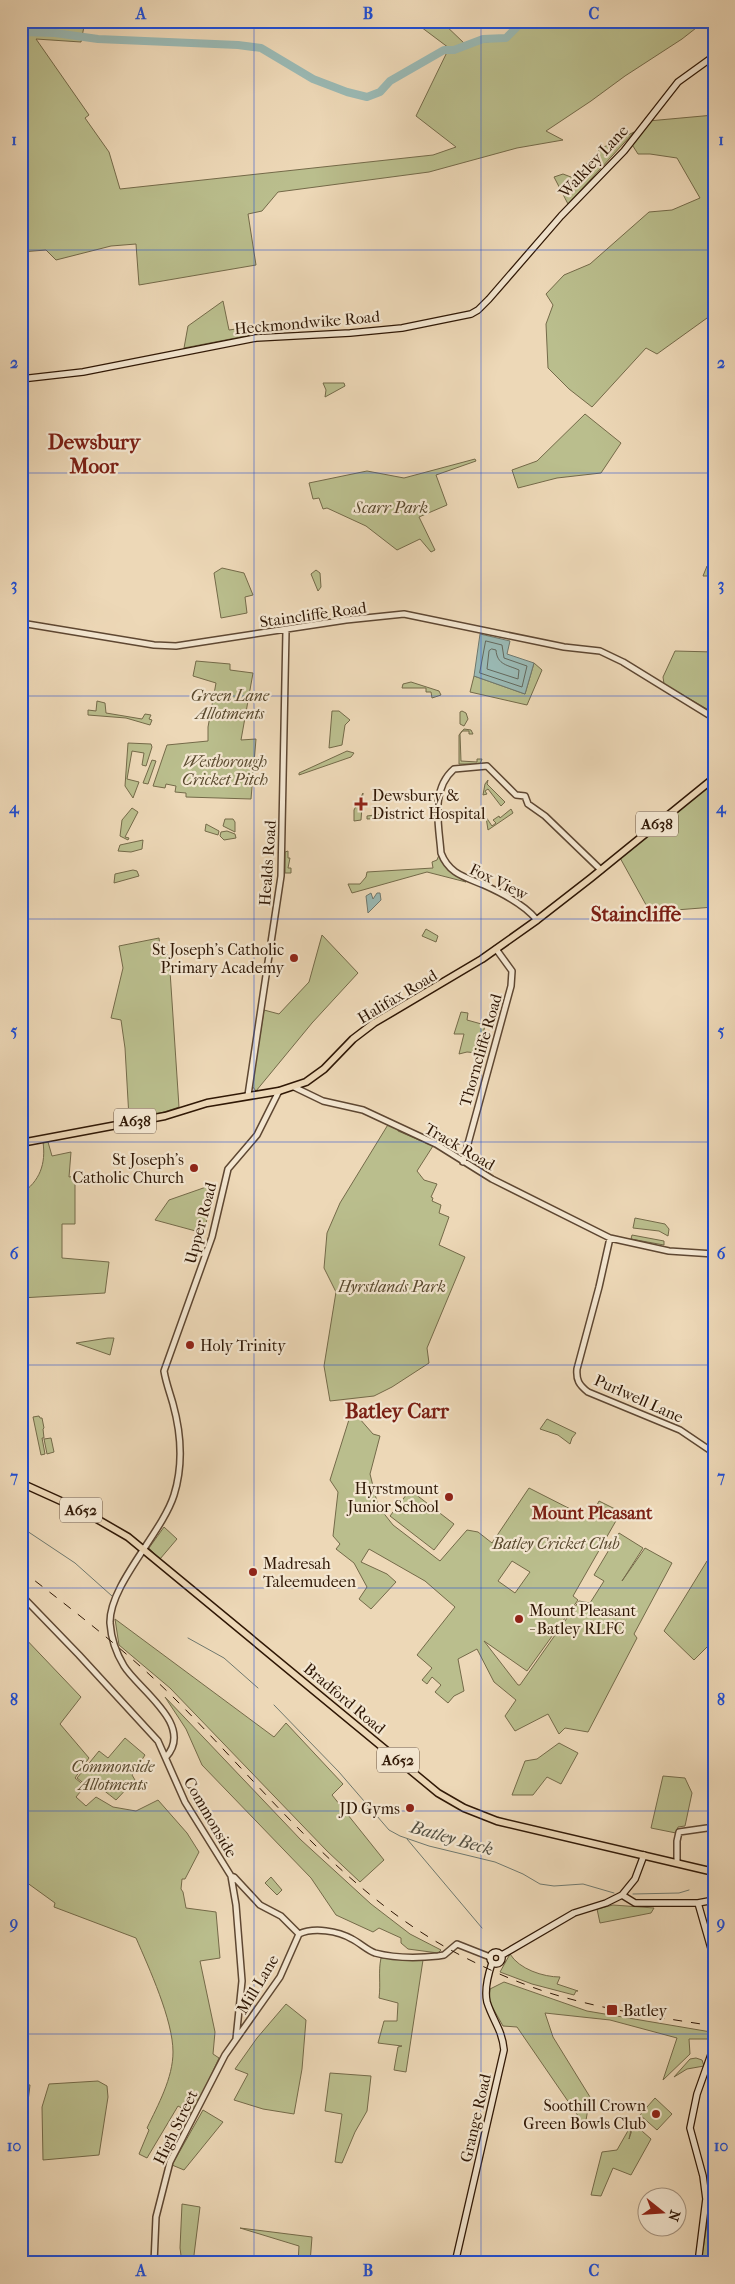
<svg xmlns="http://www.w3.org/2000/svg" width="735" height="2284" font-family="'IM FELL French Canon',serif">
	<style>
		.green { fill: #babe8d; stroke: #746a49; fill-rule: evenodd }
		.water { fill: #9ab9b4; stroke: #6f786e }
		.lines { fill: none; stroke-linecap: round; stroke-linejoin: round }
		.shore { stroke: #64685c; stroke-width: 1 }
		.stream { stroke: #6f786e; stroke-width: 1 }
		.river { stroke: #9ab9b4; stroke-width: 8 }
		.tertiary-casing { stroke: #5e4732; stroke-width: 8 }
		.secondary-casing { stroke: #2f1705; stroke-width: 8 }
		.primary-casing { stroke: #2f1705; stroke-width: 9 }
		.tertiary { stroke: #f3e6d0; stroke-width: 5 }
		.secondary { stroke: #f3e6d0; stroke-width: 5.5 }
		.primary { stroke: #edd8b7; stroke-width: 6 }
		.rail { stroke: #2f1705; stroke-width: 1; stroke-dasharray: 9 9; stroke-linecap: butt }
		.grid { fill: none; stroke: #1d4ed8; stroke-width: 1; stroke-opacity: 0.55 }
		.poi-dot { fill: #8f2418; stroke: #f3e6d0; stroke-width: 2 }
		.labels { text-anchor: middle; stroke-width: 4.5; stroke-linejoin: round; paint-order: stroke }
		.shield { fill: #f3e6d0; stroke: #6a5542; stroke-width: 1 }
		.shield-label { font-size: 15px; font-weight: bold; fill: #2f1705 }
		.street-label { font-size: 16px; fill: #2f1705; stroke: #f3e6d0 }
		.park-label { font-size: 16px; font-style: italic; fill: #59492e; stroke: #f3e6d0 }
		.poi-label { font-size: 16px; fill: #2f1705; stroke: #f3e6d0; text-anchor: start }
		.neighbourhood-label { font-size: 18px; font-weight: bold; fill: #7a1f14; stroke: #f3e6d0 }
		.water-label { font-size: 18px; font-style: italic; fill: #545042; stroke: #f3e6d0 }
		.district-label { font-size: 21px; font-weight: bold; fill: #7a1f14; stroke: #f3e6d0 }
		.neatline { fill: none; stroke: #1d4ed8; stroke-width: 2 }
		.grid-label { font-size: 16px; text-anchor: middle; font-weight: bold; fill: #1d4ed8 }
	</style>
	<rect width="100%" height="100%" fill="#edd8b7"/>
	<filter id="stains"><feTurbulence type="fractalNoise" baseFrequency=".004" numOctaves="4"/><feColorMatrix values="0 0 0 0 .2 0 0 0 0 .09 0 0 0 0 .02 0 0 0 .5 -.17"/></filter>
	<radialGradient id="worn" r=".72"><stop offset=".6" stop-color="#630" stop-opacity="0"/><stop offset="1" stop-color="#630" stop-opacity=".3"/></radialGradient>
	<path class="green" d="M21 21H85L81 42 36 39 89 115 85 118 109 152 120 189 433 155 456 147 416 116 449 48 413 21H441L465 44 504 40 525 21H705L682 39 625 76 591 101 546 131 563 140 517 148 429 172 278 192 262 211 248 214 256 265 139 285 136 244 111 246 56 260 46 250 21 252Z
		M714 115V313L657 354 646 348 592 407 569 389 548 368 546 324 553 305 546 294 564 275 590 264 649 212 672 210 700 198 677 158 650 154H638L631 143 648 121Z
		M634 132 568 204 554 177 563 174 579 180 589 169 586 164 600 149Z
		M223 301 229 330 250 327 251 335 184 348 188 326Z
		M323 383H344L345 386 325 397 326 390Z
		M585 414 621 443 601 473 557 478 518 488 512 470 537 461Z
		M475 459 476 461 436 475 447 505 419 517 435 550 431 552 420 539 397 550 366 526 327 508 323 509 319 498 313 499 309 483 367 471 404 478Z
		M21 504 24 505 27 529 21 528Z
		M714 561V576H703L707 566Z
		M222 568 244 573 253 595 245 597 247 613 221 618 214 573Z
		M316 570 320 573 321 587 318 591 311 574Z
		M675 651 714 652V713L664 684 663 677Z
		M196 661 230 664V670L253 673 241 740 256 739 251 799 186 797V793L175 792 176 786 166 784 165 788 153 786 167 745 208 741V727L216 683 193 676Z
		M534 663 542 670 527 705 470 692 474 676 525 694Z
		M411 682 439 691 441 695 432 698 431 692H426V688H402L403 684Z
		M97 701 105 703 106 713 142 719 145 714 151 715 149 719 152 720 150 725 126 718 88 715V710L96 711Z
		M332 711H339L350 720 345 725 342 745 329 748Z
		M462 711 466 713 468 719 464 726 460 724V712Z
		M464 729 471 730 473 734H469V731H462L460 734 461 761 477 762V759H482L480 764H459V735Z
		M128 743 151 744 152 747 146 766 142 765 144 753 132 751 127 779 139 782 133 798 125 786Z
		M347 751 354 753 351 757 299 775V773Z
		M152 760 156 761 148 784 143 783Z
		M714 778V907L650 912 619 856Z
		M488 780 487 784 505 802 501 806 488 789 485 791 487 794 483 795 485 784Z
		M363 793 361 820 354 821V810Z
		M132 808 138 812 125 837 129 838 128 840 120 836 122 820Z
		M511 809 513 813 488 830 486 817 492 826 496 823 493 820 499 816 500 818Z
		M397 812H412L413 817 367 819V816Z
		M225 819H233L235 822V832L223 826Z
		M206 824 219 831 218 835 205 831Z
		M227 831 235 834 236 838 224 840 220 836 221 832Z
		M143 840 142 849 131 852 118 851 120 845Z
		M288 851V858H290L288 868H291V873H285V852Z
		M439 855C444 870 454 874 466 882L427 872 352 893 348 884H360L366 877 367 872 433 868 432 862 437 860Z
		M133 870 137 871 139 876 114 883 115 874Z
		M426 929 438 936 436 942 422 936Z
		M322 935 358 973 312 1023 256 1091 252 1086 264 1010 279 1014 309 982Z
		M159 938 160 947 169 956 179 1107 161 1113 129 1118 125 1048 121 1020 111 1018 123 968 119 946Z
		M461 1012 468 1013 467 1020 485 1025 479 1053 467 1052 459 1054 464 1034H454Z
		M389 1123 399 1127 398 1131 433 1146 417 1171 424 1180 437 1184 431 1197 433 1198 432 1201 441 1205 439 1213 449 1217 439 1245 465 1257 427 1348 429 1363 392 1387 374 1396 330 1401 324 1366 336 1292 324 1268 327 1233 340 1203Z
		M43 1142H48L52 1156 71 1152 69 1177 75 1176V1224H62V1258L109 1262 105 1293 21 1298V1194C40 1181 46 1164 43 1142Z
		M209 1186 215 1192 203 1233 155 1220 169 1200Z
		M635 1218 665 1224 669 1229 668 1236 659 1231 633 1228Z
		M632 1235 664 1241V1245L631 1239Z
		M108 1338H114L110 1355 76 1343Z
		M352 1410 373 1434 380 1436 370 1474 378 1506 393 1525 440 1561 467 1530 478 1532 492 1543 529 1488 590 1519 599 1501 621 1512 573 1596 578 1600 527 1671 484 1641 518 1685H520L579 1601 590 1603 604 1581 594 1575 619 1533 643 1548 622 1581 645 1548 672 1563 634 1634 637 1638 588 1732 565 1728 559 1734 548 1714 515 1731 505 1716 516 1700 494 1682 477 1649 458 1659 464 1691 454 1696 448 1703 435 1692 441 1685 432 1677 427 1684 422 1680 432 1668 417 1655 455 1607 425 1581 369 1549 361 1562 387 1574 396 1582 371 1609 359 1599 367 1587 354 1563 336 1549 340 1544 333 1536 338 1492 330 1480ZM512 1561 530 1572 515 1593 498 1581Z
		M39 1416 40 1418H42L44 1428 43 1429 44 1438H42L45 1454 41 1455 33 1417Z
		M547 1419 576 1433 572 1438 570 1444 558 1435 540 1429Z
		M51 1438 54 1452 47 1454 44 1439Z
		M410 1490 454 1524 434 1550 390 1516Z
		M164 1527 177 1539 160 1559 149 1548Z
		M707 1561 714 1567V1640L694 1660 664 1631Z
		M115 1619 274 1737 286 1723 343 1784 332 1795 384 1860 360 1882 327 1851 170 1688 119 1645Z
		M21 1634 81 1697 60 1724 89 1758 75 1778 85 1786 76 1797 86 1806 96 1797 113 1807 136 1811 158 1800 187 1833 199 1852 185 1879H182L181 1889 183 1892 186 1908 216 1912 220 1958 200 1961 215 2032 213 2054 219 2058 193 2114 178 2106 147 2158 139 2154 149 2130 147 2128C158 2105 173 2078 173 2052 173 2020 149 1968 136 1938L54 1907 55 1903 26 1882 21 1883Z
		M165 1697 301 1840 371 1904 410 1934 441 1950 438 1953 408 1949 401 1943V1938L379 1928 373 1932 336 1915 311 1878 202 1765 186 1729Z
		M125 1738 145 1755 132 1775 135 1780 116 1800C108 1794 97 1783 86 1785L77 1778 99 1751 108 1758Z
		M559 1743 578 1753 561 1784 547 1777 533 1795H512L525 1761 537 1759Z
		M663 1776 685 1778 692 1793 685 1826 678 1827 676 1833 651 1828Z
		M271 1877 282 1890 277 1895 265 1883Z
		M613 1905 654 1908 651 1913 600 1923 597 1909Z
		M510 1954C519 1969 543 1977 560 1977L557 1984 578 1991H576L574 1995 532 1984 500 1972Z
		M381 1958 423 1960 406 2072 394 2070 398 2047 402 2046 378 2043 384 2021H397L398 2003 379 1998C381 1984 378 1972 381 1958Z
		M504 1982 587 2011 711 2032V2039H689L690 2054 663 2080 677 2038 610 2020 545 2013 553 2037 590 2097 585 2126 517 2027 503 2026 489 2001 490 1989Z
		M286 2004 306 2020 302 2069 294 2114 263 2109 234 2100 248 2074 235 2069 257 2038Z
		M696 2058 702 2060 704 2066 687 2069 674 2077 690 2059Z
		M330 2073 371 2076 367 2111 355 2132 342 2163 335 2162 342 2114 325 2111Z
		M98 2081 107 2086 108 2097 99 2155 43 2160 42 2107 49 2084Z
		M21 2084 30 2085 27 2110H21Z
		M655 2098 672 2114 657 2130 640 2115Z
		M203 2110 223 2122 184 2170 172 2165Z
		M634 2124 651 2139 631 2175 613 2168 601 2196 591 2195 602 2152 617 2150 629 2129 631 2130 629 2139Z
		M714 2181V2259H709L702 2255 711 2199 709 2182Z
		M182 2204 200 2207 193 2263H182L180 2248Z
		M240 2228 312 2237 310 2263H298L299 2246Z"/>
	<path class="water" d="M480 634 510 641 507 654 534 663 525 694 474 676Z
		M371 893 373 899 377 893H380L381 900 368 913 366 896Z"/>
	<g class="lines">
		<path class="shore" d="M486 641 502 645 504 658 527 666 522 687 480 673Z
			M492 649 496 650C497 665 508 665 519 670L518 679 487 669 489 651Z"/>
		<path class="stream" d="M52 33 55 26H64L68 21
			M21 1527 75 1563 112 1596
			M188 1638 224 1658 258 1688
			M274 1705 339 1772 389 1830 400 1836 429 1846 495 1862 523 1874 540 1884 554 1886 583 1884 614 1893
			M407 1839 482 1928
			M633 1894 679 1893 689 1890"/>
		<path class="river" d="M21 32 55 33 98 39 238 45 261 48 313 79 347 92 367 97 380 92 390 81 444 50H454L483 39 506 38 523 21"/>
		<g class="tertiary-casing">
			<path id="tertiary" d="M21 623 154 645 176 646 346 620 404 614 564 647 600 651 623 662 714 718
				M537 920C524 904 502 893 484 885 465 877 449 874 441 853 439 825 430 790 454 769L487 766 516 795 525 796 528 804 545 816 601 870
				M294 1087 323 1101 363 1110 436 1144 492 1179 610 1238 669 1251 714 1254
				M248 1095 281 876 286 631
				M463 1162 511 986 512 971 496 949
				M610 1238 599 1287 577 1369C576 1380 579 1385 588 1392L680 1430 714 1453
				M21 1595 79 1655 158 1741 185 1802 231 1876 236 1905 242 1981 236 2039
				M166 1757C195 1725 138 1689 124 1666 116 1653 111 1637 110 1623 109 1585 162 1533 174 1495 183 1466 181 1433 173 1404 170 1393 166 1383 164 1371L212 1237 228 1169 257 1135 279 1091
				M677 1863V1841L679 1832 714 1827
				M231 1876 234 1877 260 1905 281 1916 299 1934
				M154 2263 156 2217 170 2162 225 2055 280 1977 299 1934C314 1927 338 1931 352 1939 360 1943 367 1950 375 1953 394 1958 419 1958 438 1956L444 1955 457 1944 490 1957"/>
		</g>
		<g class="secondary-casing">
			<path id="secondary" d="M21 379 83 372 256 338 350 333 402 328 471 314 478 310 489 299 561 216 624 151 678 82 714 56
				M622 1895 635 1903H698L714 1900
				M698 1903 714 1959
				M490 1958a6 6 0 1 1 12 0a6 6 0 1 1-12 0Z
				M502 1955 574 1913 606 1903 622 1895 635 1879 644 1855
				M455 2263 504 2050C502 2029 493 2021 487 2002 484 1989 488 1975 492 1963
				M698 2263 706 2199 703 2176 690 2128 697 2094 714 2046"/>
		</g>
		<g class="primary-casing">
			<path id="primary" d="M21 1143 165 1116 207 1103 279 1091 306 1082 324 1069 353 1039 374 1023 482 959 537 920 591 878 714 778
				M21 1483 83 1511 128 1537 438 1793 464 1808 497 1821 714 1872"/>
		</g>
		<use href="#tertiary" class="tertiary"/>
		<use href="#secondary" class="secondary"/>
		<use href="#primary" class="primary"/>
		<path class="rail" d="M21 1570C74 1611 128 1652 175 1699 265 1789 345 1895 460 1955 493 1972 527 1987 563 1997 612 2011 663 2018 714 2026"/>
	</g>
	<path class="grid" d="M254 21V2263M481 21V2263M21 250H714M21 473H714M21 696H714M21 919H714M21 1142H714M21 1365H714M21 1588H714M21 1811H714M21 2034H714"/>
	<g class="poi-dot">
		<path d="M358.5 796.5h5v5h5v5h-5v5h-5v-5h-5v-5h5z"/>
		<circle cx="294" cy="958" r="5"/>
		<circle cx="194" cy="1168" r="5"/>
		<circle cx="190" cy="1345" r="5"/>
		<circle cx="449" cy="1497" r="5"/>
		<circle cx="253" cy="1572" r="5"/>
		<circle cx="519" cy="1619" r="5"/>
		<circle cx="410" cy="1808" r="5"/>
		<rect x="606" y="2004" width="12" height="12" rx="2.5"/>
		<circle cx="656" cy="2114" r="5"/>
	</g>
	<g class="labels">
		<g class="shield">
			<rect x="636" y="811.5" width="42" height="25" rx="4"/>
			<rect x="114" y="1108.5" width="42" height="25" rx="4"/>
			<rect x="60" y="1497.5" width="42" height="25" rx="4"/>
			<rect x="377" y="1747.5" width="42" height="25" rx="4"/>
		</g>
		<g class="shield-label">
			<text x="657" y="829">A638</text>
			<text x="135" y="1126">A638</text>
			<text x="81" y="1515">A652</text>
			<text x="398" y="1765">A652</text>
		</g>
		<g class="street-label">
			<text transform="translate(593 161) rotate(-47)" y="6">Walkley Lane</text>
			<text transform="translate(307 322) rotate(-5)" y="6">Heckmondwike Road</text>
			<text transform="translate(313 614) rotate(-8)" y="6">Staincliffe Road</text>
			<text transform="translate(267 863) rotate(-86)" y="6">Healds Road</text>
			<text transform="translate(499 881) rotate(26)" y="6">Fox View</text>
			<text transform="translate(397 996) rotate(-31)" y="6">Halifax Road</text>
			<text transform="translate(480 1050) rotate(-74)" y="6">Thorncliffe Road</text>
			<text transform="translate(460 1146) rotate(30)" y="6">Track Road</text>
			<text transform="translate(200 1223) rotate(-75)" y="6">Upper Road</text>
			<text transform="translate(639 1398) rotate(24)" y="6">Purlwell Lane</text>
			<text transform="translate(345 1698) rotate(40)" y="6">Bradford Road</text>
			<text transform="translate(211 1817) rotate(60)" y="6">Commonside</text>
			<text transform="translate(257 1984) rotate(-59)" y="6">Mill Lane</text>
			<text transform="translate(475 2118) rotate(-77)" y="6">Grange Road</text>
			<text transform="translate(175 2127) rotate(-64)" y="6">High Street</text>
		</g>
		<g class="park-label">
			<text x="391" y="513">Scarr Park</text>
			<text x="230" y="701">Green Lane<tspan x="230" dy="18">Allotments</tspan></text>
			<text x="225" y="767">Westborough<tspan x="225" dy="18">Cricket Pitch</tspan></text>
			<text x="392" y="1292">Hyrstlands Park</text>
			<text x="556" y="1549">Batley Cricket Club</text>
			<text x="113" y="1772">Commonside<tspan x="113" dy="18">Allotments</tspan></text>
		</g>
		<g class="poi-label">
			<text x="372" y="801">Dewsbury &amp;<tspan x="372" dy="18">District Hospital</tspan></text>
			<text x="284" y="955" text-anchor="end">St Joseph's Catholic<tspan x="284" dy="18">Primary Academy</tspan></text>
			<text x="184" y="1165" text-anchor="end">St Joseph's<tspan x="184" dy="18">Catholic Church</tspan></text>
			<text x="200" y="1351">Holy Trinity</text>
			<text x="439" y="1494" text-anchor="end">Hyrstmount<tspan x="439" dy="18">Junior School</tspan></text>
			<text x="263" y="1569">Madresah<tspan x="263" dy="18">Taleemudeen</tspan></text>
			<text x="529" y="1616">Mount Pleasant<tspan x="529" dy="18">- Batley RLFC</tspan></text>
			<text x="400" y="1814" text-anchor="end">JD Gyms</text>
			<text x="623" y="2016">Batley</text>
			<text x="646" y="2111" text-anchor="end">Soothill Crown<tspan x="646" dy="18">Green Bowls Club</tspan></text>
		</g>
		<g class="neighbourhood-label">
			<text x="592" y="1519">Mount Pleasant</text>
		</g>
		<g class="water-label">
			<text transform="translate(452 1838) rotate(16)" y="6">Batley Beck</text>
		</g>
		<g class="district-label">
			<text x="94" y="449">Dewsbury<tspan x="94" dy="24">Moor</tspan></text>
			<text x="636" y="921">Staincliffe</text>
			<text x="397" y="1418">Batley Carr</text>
		</g>
	</g>
	<rect width="735" height="2284" fill="none" stroke="#edd8b7" stroke-width="55"/>
	<g transform="translate(662 2212) rotate(107)"><circle r="24" fill="#f3e6d0" stroke="#a5937f"/>
	<path d="M0-4L9 19L0 12L-9 19Z" fill="#8f2418"/>
	<text y="-8" font-size="14" font-weight="bold" text-anchor="middle" fill="#2f1705">N</text>
	</g>
	<rect x="28" y="28" width="680" height="2228" class="neatline"/>
	<g class="grid-label">
		<text x="141" y="19">A</text>
		<text x="368" y="19">B</text>
		<text x="594" y="19">C</text>
		<text x="14" y="145">1</text>
		<text x="721" y="145">1</text>
		<text x="14" y="368">2</text>
		<text x="721" y="368">2</text>
		<text x="14" y="590">3</text>
		<text x="721" y="590">3</text>
		<text x="14" y="813">4</text>
		<text x="721" y="813">4</text>
		<text x="14" y="1036">5</text>
		<text x="721" y="1036">5</text>
		<text x="14" y="1259">6</text>
		<text x="721" y="1259">6</text>
		<text x="14" y="1482">7</text>
		<text x="721" y="1482">7</text>
		<text x="14" y="1705">8</text>
		<text x="721" y="1705">8</text>
		<text x="14" y="1928">9</text>
		<text x="721" y="1928">9</text>
		<text x="14" y="2151">10</text>
		<text x="721" y="2151">10</text>
		<text x="141" y="2276">A</text>
		<text x="368" y="2276">B</text>
		<text x="594" y="2276">C</text>
	</g>
	<rect width="100%" height="100%" filter="url(#stains)"/>
	<rect width="100%" height="100%" fill="url(#worn)"/>
</svg>
